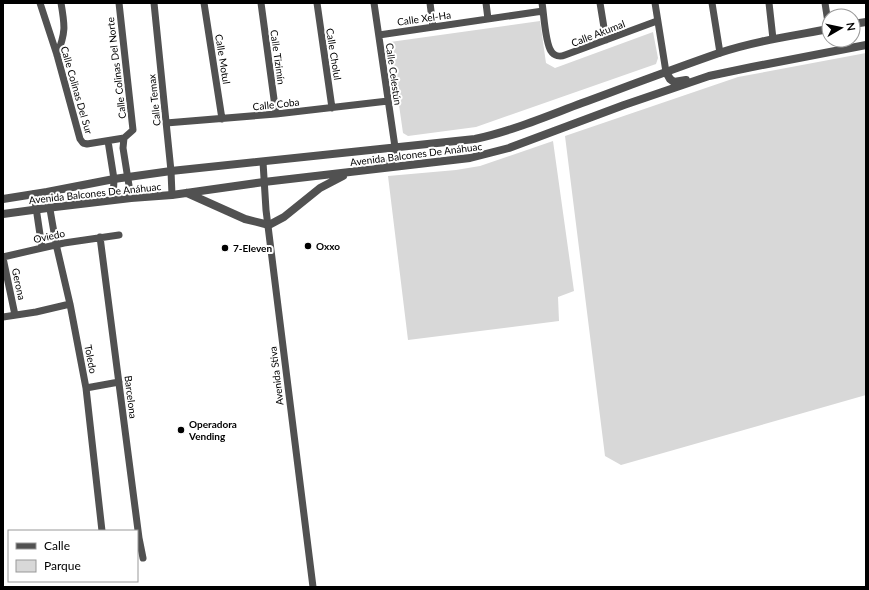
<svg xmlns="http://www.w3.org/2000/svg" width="869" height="590" font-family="Lato,sans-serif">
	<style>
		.green { fill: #d8d8d8 }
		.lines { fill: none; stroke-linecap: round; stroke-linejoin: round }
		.minor { stroke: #515151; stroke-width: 7 }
		.tertiary { stroke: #515151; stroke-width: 8 }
		.poi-dot { fill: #000; stroke: #fff; stroke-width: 1.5 }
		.labels { text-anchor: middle; stroke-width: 4; stroke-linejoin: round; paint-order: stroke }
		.street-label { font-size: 10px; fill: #000; stroke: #fff }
		.poi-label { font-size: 10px; font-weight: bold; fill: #000; stroke: #fff; text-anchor: start }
	</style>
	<rect width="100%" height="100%" fill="#fff"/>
	<path class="green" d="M540 21 546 63 555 68 653 32 658 58 656 64 476 127 408 136 403 133 390 42Z
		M866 53V395L621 465 605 456 565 136 738 77Z
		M553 141 574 291 558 297 559 321 408 340 388 176 456 170 480 166Z"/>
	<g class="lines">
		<path class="minor" d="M40 3 57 55 80 139 83 143 87 144 124 138 133 130 119 3
			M154 3 171 171 172 195
			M204 3 222 119
			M261 3 276 114
			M317 3 332 108
			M374 3 395 147
			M430 3 433 27
			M486 3 488 19
			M542 3C544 14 545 42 551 51 554 56 560 57 565 55L657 21
			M600 3 606 40
			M655 3 666 72
			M712 3 720 53
			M769 3 773 39
			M825 3 829 29
			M379 35 543 11
			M57 55C66 32 65 26 61 3
			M166 123 276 114 388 101
			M124 138 123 148 131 198
			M108 141 114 179 113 200
			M263 162 266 210 313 587
			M47 192 56 244 70 304 86 388 102 531
			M34 194 42 248
			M100 237 139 538 143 558
			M3 257 64 243 119 235
			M3 258 15 315
			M3 317 36 312 70 304
			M86 388 119 382"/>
		<path class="tertiary" d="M853 24 866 22
			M666 72 670 79 674 82 686 80
			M379 167 389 163 393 159 395 147
			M187 193 245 219 269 225 284 217 320 188 343 176
			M3 199 47 192 114 179 171 171 475 139C512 131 547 116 582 103 628 86 673 69 719 53 755 41 792 36 829 29
			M3 214 55 207 131 198 172 195 264 182 470 158 509 148 624 105 709 76 752 67 866 45"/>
	</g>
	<g class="poi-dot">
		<circle cx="308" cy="246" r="4"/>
		<circle cx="225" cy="248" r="4"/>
		<circle cx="181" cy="430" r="4"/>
	</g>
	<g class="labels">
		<g class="street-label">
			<text transform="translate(424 18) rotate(-8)" y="4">Calle Xel-Ha</text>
			<text transform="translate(598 33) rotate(-21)" y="4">Calle Akumal</text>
			<text transform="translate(334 54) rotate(81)" y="4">Calle Cholul</text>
			<text transform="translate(278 57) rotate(82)" y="4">Calle Tizimín</text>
			<text transform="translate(223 59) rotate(81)" y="4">Calle Motul</text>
			<text transform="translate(116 68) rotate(-97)" y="4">Calle Colinas Del Norte</text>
			<text transform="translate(394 74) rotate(82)" y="4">Calle Celestún</text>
			<text transform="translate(77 90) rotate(74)" y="4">Calle Colinas Del Sur</text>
			<text transform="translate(154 100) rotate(-96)" y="4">Calle Temax</text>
			<text transform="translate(276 104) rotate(-6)" y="4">Calle Coba</text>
			<text transform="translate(416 154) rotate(-7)" y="4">Avenida Balcones De Anáhuac</text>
			<text transform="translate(95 193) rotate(-6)" y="4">Avenida Balcones De Anáhuac</text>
			<text transform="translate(49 236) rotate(-12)" y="4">Oviedo</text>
			<text transform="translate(19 284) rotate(78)" y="4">Gerona</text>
			<text transform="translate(91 359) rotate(79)" y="4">Toledo</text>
			<text transform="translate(276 376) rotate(-97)" y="4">Avenida Stiva</text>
			<text transform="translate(131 397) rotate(83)" y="4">Barcelona</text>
		</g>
		<g class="poi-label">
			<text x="316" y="250">Oxxo</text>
			<text x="233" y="252">7-Eleven</text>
			<text x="189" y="428">Operadora<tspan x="189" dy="12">Vending</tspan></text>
		</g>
	</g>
	<rect width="869" height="590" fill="none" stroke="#000000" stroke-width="8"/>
	<rect x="8" y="530" width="130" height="52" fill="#ffffff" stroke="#999999"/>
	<rect x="16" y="543" width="20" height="6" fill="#515151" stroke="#999999"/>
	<text x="44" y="550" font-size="12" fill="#000000">Calle</text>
	<rect x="16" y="560" width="20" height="12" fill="#d8d8d8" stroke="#999999"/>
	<text x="44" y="570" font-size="12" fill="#000000">Parque</text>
	<g transform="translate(841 28) rotate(81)"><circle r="19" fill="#ffffff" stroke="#999999"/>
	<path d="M0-3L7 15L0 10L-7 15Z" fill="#000000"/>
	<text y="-6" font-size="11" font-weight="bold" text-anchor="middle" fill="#000000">N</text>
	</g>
</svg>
